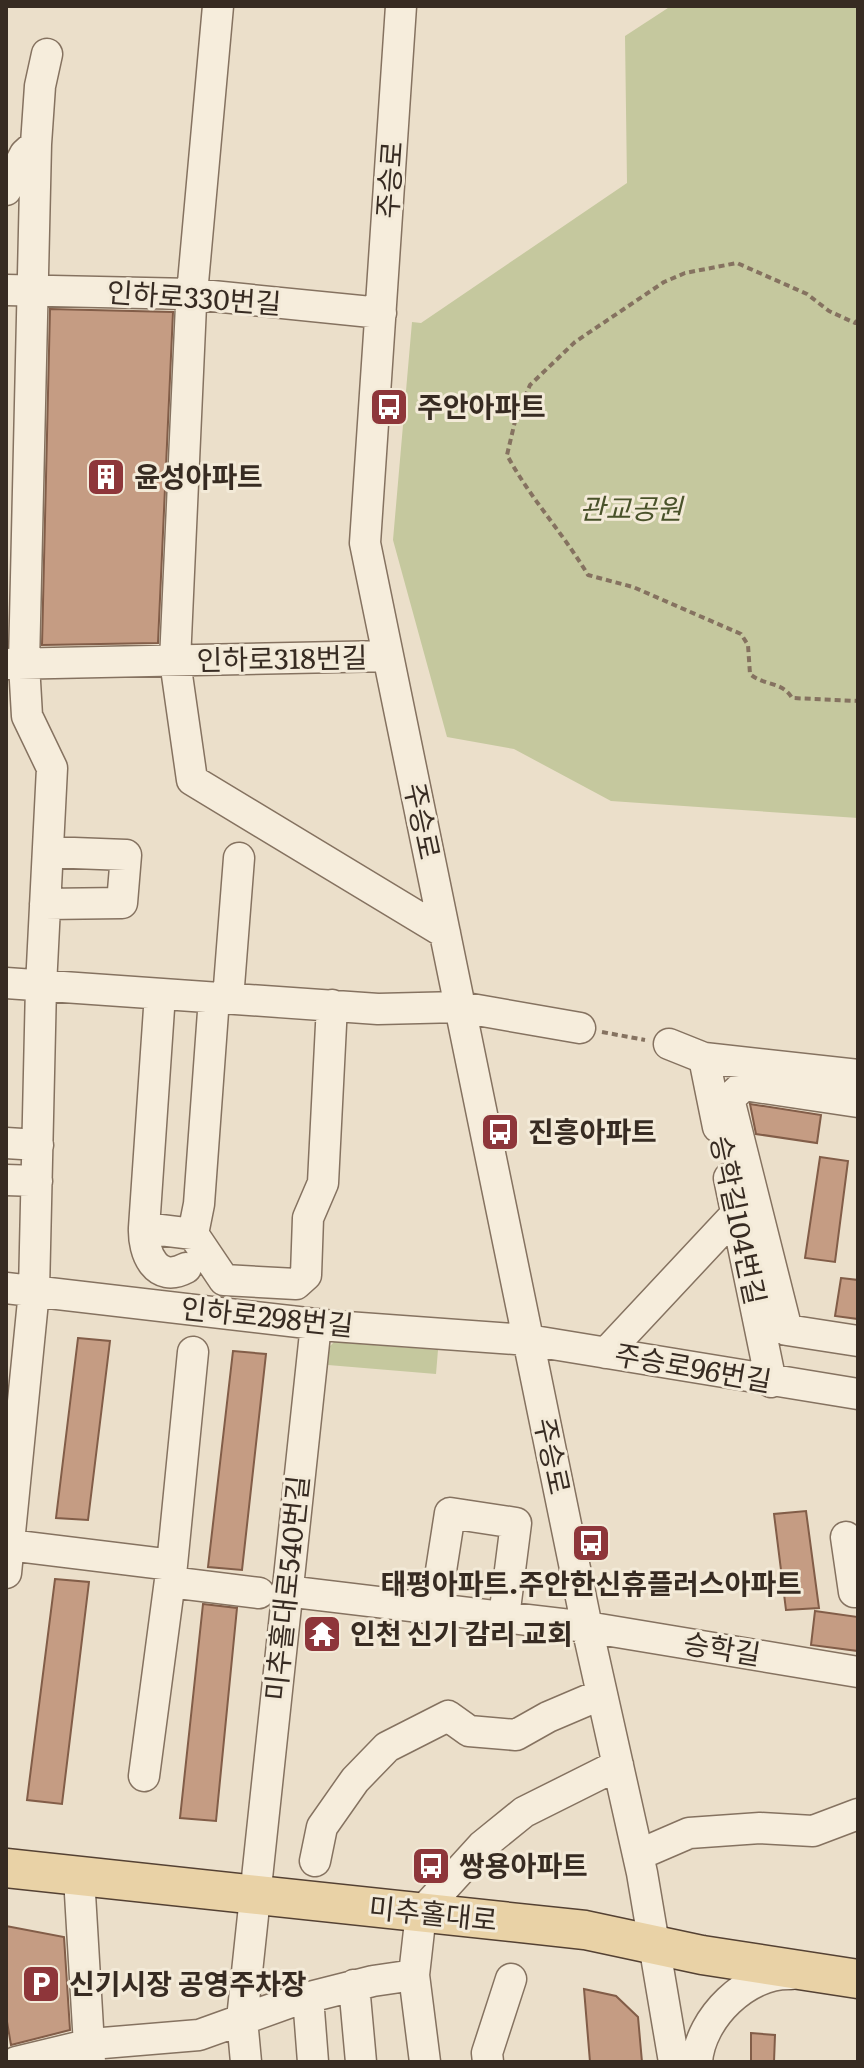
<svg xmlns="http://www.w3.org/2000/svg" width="864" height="2068" font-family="Literata,'Noto Sans KR',serif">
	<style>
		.green { fill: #c5c89e }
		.building { fill: #c59c83; stroke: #825d48; stroke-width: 2 }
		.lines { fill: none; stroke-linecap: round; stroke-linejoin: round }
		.minor-casing { stroke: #857260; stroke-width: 33 }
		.major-casing { stroke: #544133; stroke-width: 41 }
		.path { stroke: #857260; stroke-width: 4; stroke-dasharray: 6 4; stroke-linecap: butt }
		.minor { stroke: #f6eddc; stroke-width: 30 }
		.major { stroke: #e9d2a6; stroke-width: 38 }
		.labels { text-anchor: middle; stroke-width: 6; stroke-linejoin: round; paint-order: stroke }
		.street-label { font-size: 28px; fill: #372b22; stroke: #f3ead8 }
		.poi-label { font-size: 28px; font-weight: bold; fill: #372b22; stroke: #f3ead8; text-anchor: start }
		.park-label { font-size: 28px; font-style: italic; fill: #49522a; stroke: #f3ead8 }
	</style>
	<rect width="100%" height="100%" fill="#ebdfca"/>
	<path class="green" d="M671 6H858V818L611 801 514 749 447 737 393 540 412 322 421 323 627 183 625 36Z
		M334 1342 438 1350 436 1374 328 1365 329 1347Z"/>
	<path class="building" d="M50 309 173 312 158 643 42 645Z
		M750 1104 821 1115 817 1143 756 1134Z
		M820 1157 848 1161 835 1262 805 1258Z
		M841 1278 858 1280V1319L835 1316Z
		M78 1338 110 1341 88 1520 56 1518Z
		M233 1351 266 1354 242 1570 208 1567Z
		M806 1511 819 1608 786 1610 774 1514Z
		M55 1579 89 1582 62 1804 27 1800Z
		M203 1604 237 1608 216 1821 180 1818Z
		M815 1611 858 1617V1651L811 1645Z
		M6 1926 64 1937 70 2030 11 2045 6 2016Z
		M584 1989 616 1996 638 2017 642 2062H590Z
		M751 2033 775 2035 774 2062H751Z"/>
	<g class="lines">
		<g class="minor-casing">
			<path id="minor" d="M218 6 191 305 175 661 192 780 445 933
				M401 6 365 543 587 1627 642 1873 674 2062
				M6 190 25 154 36 144
				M6 290 192 294 381 313
				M6 664 388 656
				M45 904 122 903 126 855 48 852
				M6 983 378 1009 460 1007 580 1028
				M160 994 144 1228 193 1234
				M214 998 199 1204 193 1234 224 1280 296 1284 306 1275 308 1218 323 1183 332 1005
				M228 999 239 858
				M669 1044 704 1058 858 1075
				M704 1058 718 1127
				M858 1102 744 1085 729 1099 787 1330 858 1341
				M6 1143 38 1145
				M729 1178 771 1382
				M6 1180 37 1181
				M144 1228C143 1253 156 1284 186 1268
				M6 1288 333 1326 528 1340 858 1394
				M606 1353 736 1214 749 1206
				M846 1537 854 1592H858
				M9 1545 172 1565
				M6 1573 34 1291 41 986 52 768 27 716 24 664 36 144 40 86 47 54
				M170 1582 259 1593
				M286 1591 587 1627 858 1672
				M435 1609 450 1513 516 1523 504 1617
				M144 1776 172 1565 193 1352
				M638 1855 689 1833 760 1828 813 1831 858 1814
				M315 1861 322 1827 355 1780 387 1747 448 1716 469 1731 516 1735 548 1717 602 1694
				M79 1877 90 2062
				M354 1985 361 2062
				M308 1997 313 2062
				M16 2062 91 2044 199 2035 294 2001 373 1981 414 1975
				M246 2062 242 2019 316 1324
				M425 2062 414 1975 421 1913 482 1846 524 1812 618 1765
				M488 2062 487 2053 511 1979
				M697 2062C700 2018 747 1972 791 1974"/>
		</g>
		<g class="major-casing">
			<path id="major" d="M6 1868 585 1930 702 1955 858 1979"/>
		</g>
		<path class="path" d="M858 320 855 323 829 311 807 294 737 263 685 273 664 282 575 342 530 385 516 417 507 455C530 498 563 533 588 575L633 587 741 634 748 645 750 674C764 686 782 681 792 698L858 701
			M602 1032 645 1040"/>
		<use href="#minor" class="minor"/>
		<use href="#major" class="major"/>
	</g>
	<defs>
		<g id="bus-square" transform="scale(2)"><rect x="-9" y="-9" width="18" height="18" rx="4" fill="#8e363a" stroke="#f3ead8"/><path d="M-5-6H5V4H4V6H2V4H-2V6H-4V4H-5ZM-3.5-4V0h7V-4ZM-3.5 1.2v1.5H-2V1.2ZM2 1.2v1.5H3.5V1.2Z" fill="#fff"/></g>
		<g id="building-square" transform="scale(2)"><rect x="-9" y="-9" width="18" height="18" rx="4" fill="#8e363a" stroke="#f3ead8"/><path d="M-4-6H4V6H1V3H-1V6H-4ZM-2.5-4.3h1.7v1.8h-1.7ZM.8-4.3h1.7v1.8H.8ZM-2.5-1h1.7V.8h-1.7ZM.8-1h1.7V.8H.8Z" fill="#fff"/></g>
		<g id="temple-square" transform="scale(2)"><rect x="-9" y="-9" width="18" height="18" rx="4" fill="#8e363a" stroke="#f3ead8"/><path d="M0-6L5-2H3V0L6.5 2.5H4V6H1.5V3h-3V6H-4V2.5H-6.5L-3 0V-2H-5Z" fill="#fff"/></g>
		<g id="parking-square" transform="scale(2)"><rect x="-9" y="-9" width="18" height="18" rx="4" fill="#8e363a" stroke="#f3ead8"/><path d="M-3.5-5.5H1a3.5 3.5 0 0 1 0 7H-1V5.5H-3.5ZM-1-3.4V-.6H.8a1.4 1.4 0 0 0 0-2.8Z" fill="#fff"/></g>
	</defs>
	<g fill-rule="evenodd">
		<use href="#bus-square" x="389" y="407"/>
		<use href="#building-square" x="106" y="477"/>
		<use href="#bus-square" x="500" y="1132"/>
		<use href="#bus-square" x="591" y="1543"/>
		<use href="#temple-square" x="322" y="1634"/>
		<use href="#bus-square" x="431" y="1866"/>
		<use href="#parking-square" x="41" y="1984"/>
	</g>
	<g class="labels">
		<g class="street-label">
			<text transform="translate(390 180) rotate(-86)" y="10">주승로</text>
			<text transform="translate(194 298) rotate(4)" y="10">인하로330번길</text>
			<text transform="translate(282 659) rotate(-1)" y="10">인하로318번길</text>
			<text transform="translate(422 821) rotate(78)" y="10">주승로</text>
			<text transform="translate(738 1220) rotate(78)" y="10">승학길104번길</text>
			<text transform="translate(267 1317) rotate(6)" y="10">인하로298번길</text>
			<text transform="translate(693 1368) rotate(10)" y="10">주승로96번길</text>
			<text transform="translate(552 1456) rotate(78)" y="10">주승로</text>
			<text transform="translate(287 1588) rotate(-84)" y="10">미추홀대로540번길</text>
			<text transform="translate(722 1649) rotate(9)" y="10">승학길</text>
			<text transform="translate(433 1914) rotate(6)" y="10">미추홀대로</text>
		</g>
		<g class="poi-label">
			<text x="417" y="417">주안아파트</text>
			<text x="134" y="487">윤성아파트</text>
			<text x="528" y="1142">진흥아파트</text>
			<text x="591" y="1594" text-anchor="middle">태평아파트.주안한신휴플러스아파트</text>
			<text x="350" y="1644">인천 신기 감리 교회</text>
			<text x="459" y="1876">쌍용아파트</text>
			<text x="69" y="1994">신기시장 공영주차장</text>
		</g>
		<g class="park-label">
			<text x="631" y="519">관교공원</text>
		</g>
	</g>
	<rect width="864" height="2068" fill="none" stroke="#372b22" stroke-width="16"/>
</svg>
